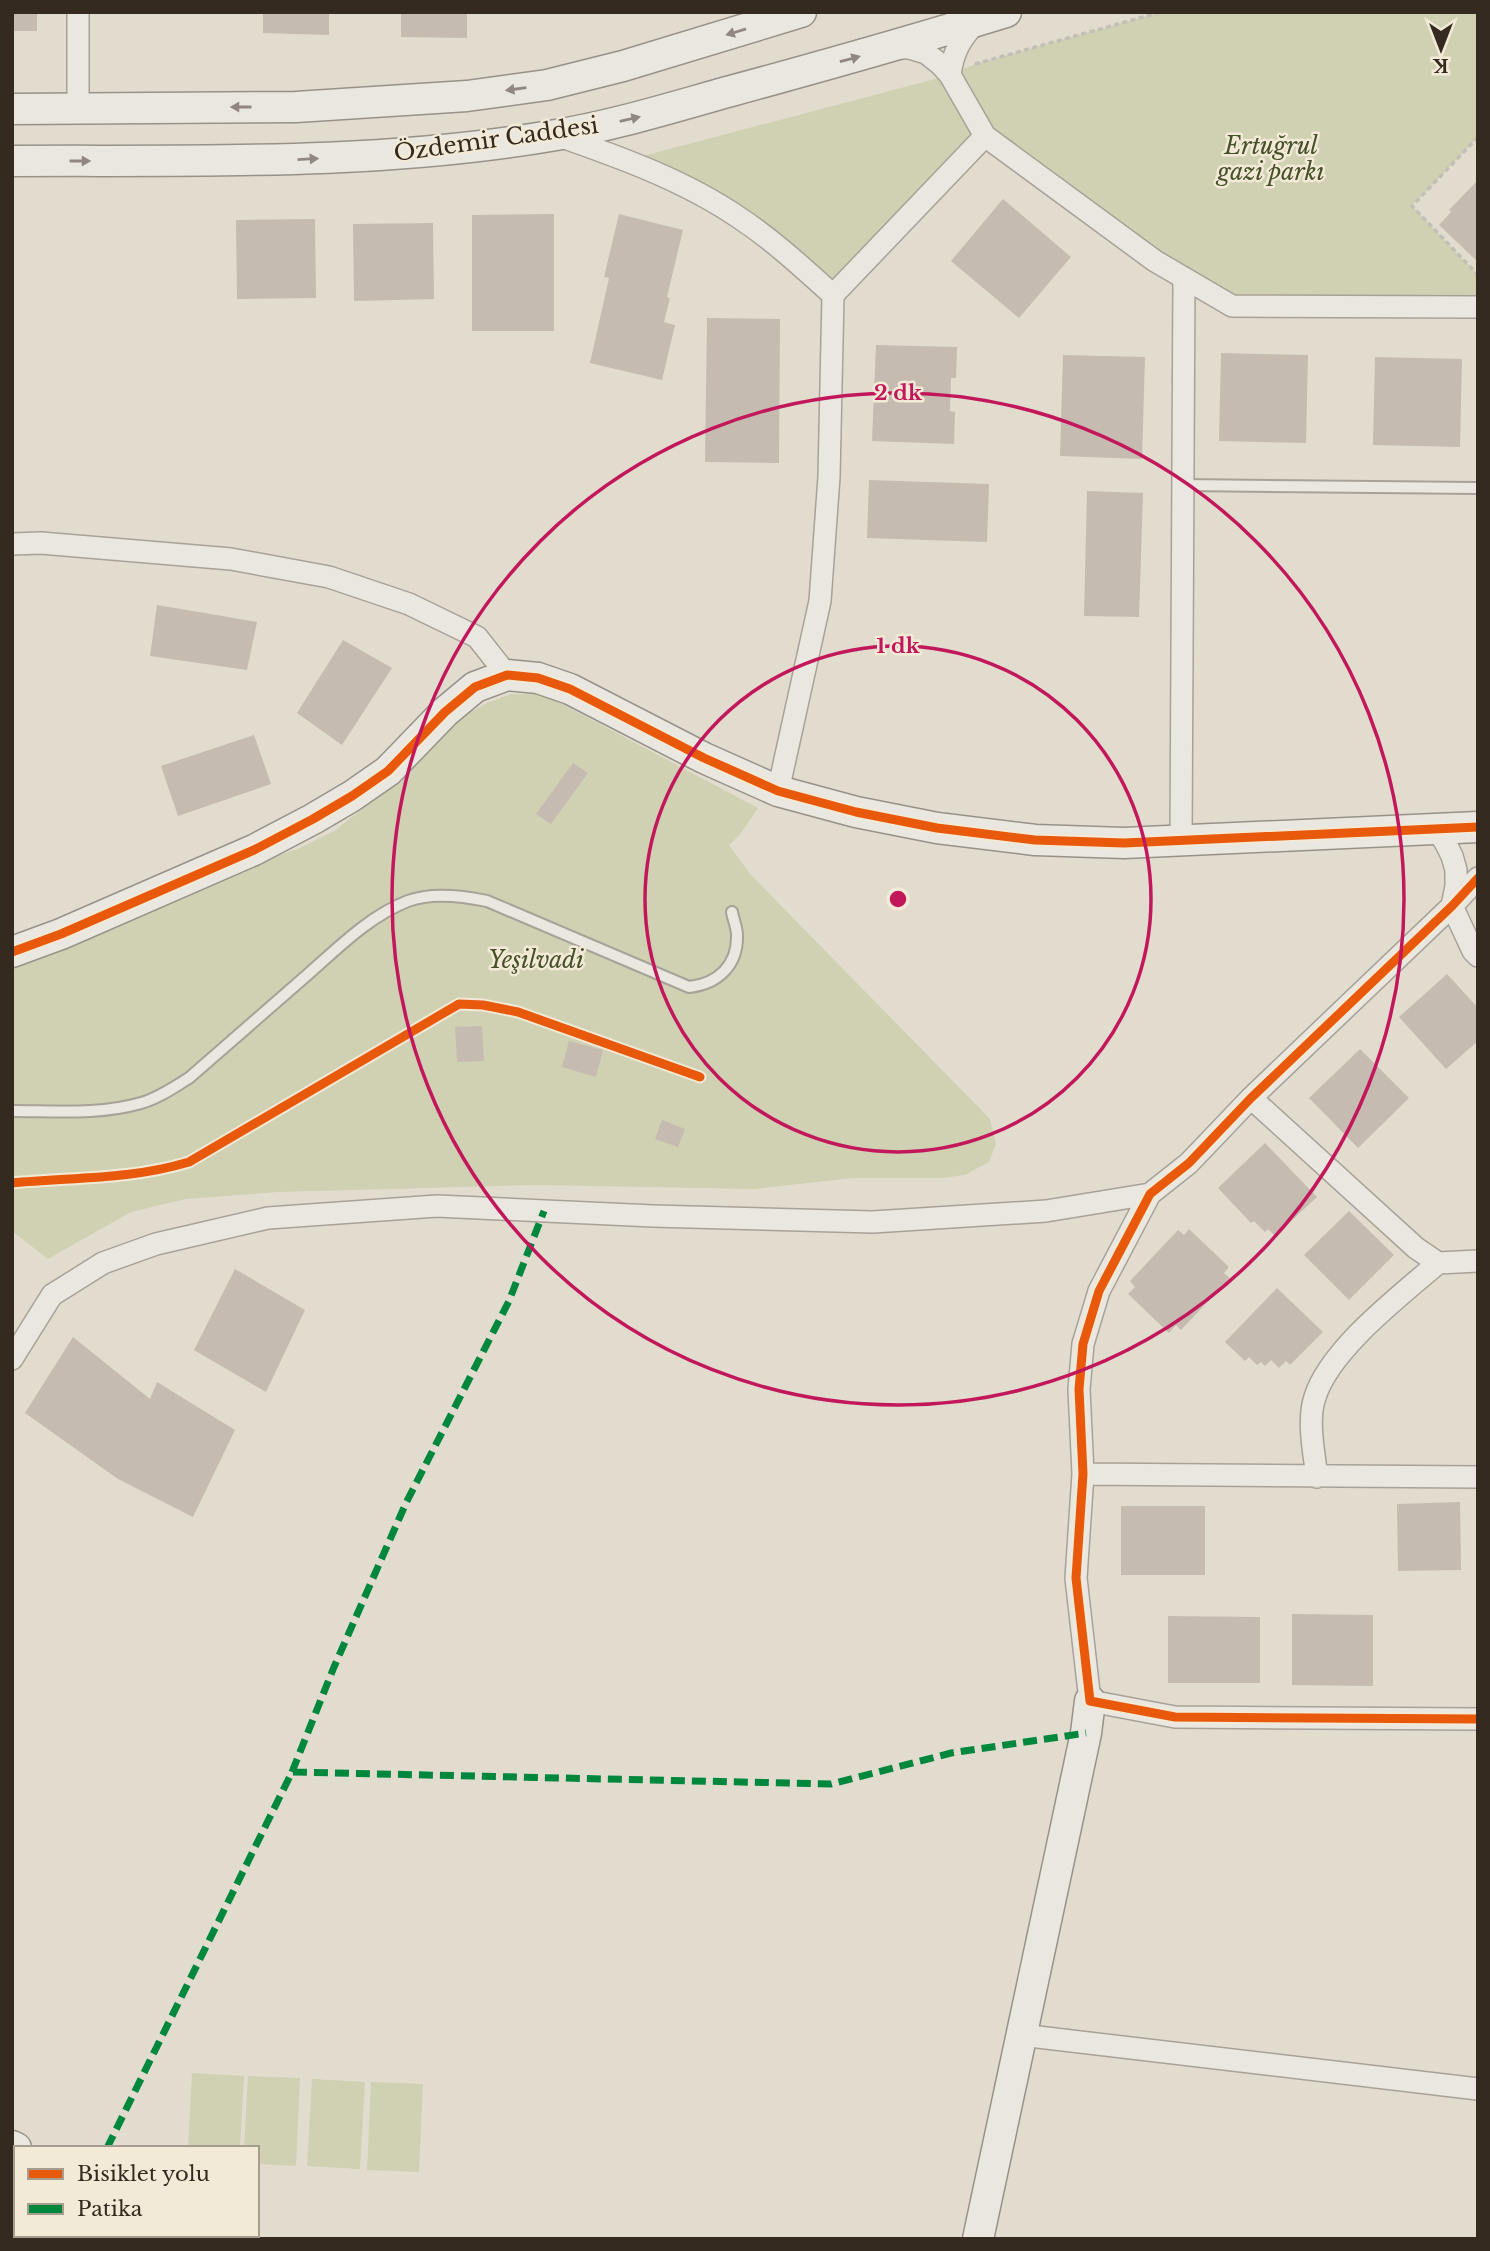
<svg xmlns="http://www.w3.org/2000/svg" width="1490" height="2251" font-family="'Libre Baskerville',serif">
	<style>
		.green { fill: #d0d0b3 }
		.building { fill: #c5bbb0 }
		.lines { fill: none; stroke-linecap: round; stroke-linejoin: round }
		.lane-casing { stroke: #a8a197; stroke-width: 14 }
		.street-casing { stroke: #a8a197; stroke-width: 24 }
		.secondary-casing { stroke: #979188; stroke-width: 33 }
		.path { stroke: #c3beb6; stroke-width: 3.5; stroke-dasharray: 5 3.5; stroke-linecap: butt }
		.lane { stroke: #eae7e0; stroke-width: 10 }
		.street { stroke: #eae7e0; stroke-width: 21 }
		.secondary { stroke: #eae7e0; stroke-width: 30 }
		.quiet { stroke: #00873e; stroke-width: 7; stroke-dasharray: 14 7; stroke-linecap: butt }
		.cycleway-casing { stroke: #f2ead6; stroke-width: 13 }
		.cycleway { stroke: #e8590c; stroke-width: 9 }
		.oneway { fill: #908880 }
		.ring { fill: none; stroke: #c2185b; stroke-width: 3.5 }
		.labels { text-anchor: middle; stroke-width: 5; stroke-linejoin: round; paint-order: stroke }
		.street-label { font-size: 23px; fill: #352a20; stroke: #f2ead6 }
		.park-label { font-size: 23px; font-style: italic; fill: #465029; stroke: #f2ead6 }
		.centre { fill: #c2185b; stroke: #f2ead6; stroke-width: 3.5 }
		.ring-label { font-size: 21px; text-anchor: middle; font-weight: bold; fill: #c2185b; stroke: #f2ead6; stroke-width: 5; stroke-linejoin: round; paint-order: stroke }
	</style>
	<rect width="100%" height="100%" fill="#e2dccf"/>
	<path class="green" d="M1161 12H1478V137L1412 206 1478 275V307L1232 306 985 136 833 295 782 249 628 160 950 75 975 64Z
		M511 694H543L758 808 741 833 729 845 751 875 990 1119 996 1144 989 1162 965 1175 942 1178H853L754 1189 536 1185 278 1192 186 1199 131 1212 48 1259 12 1231V969L179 898 241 867 298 849 334 831 396 783 436 741 469 713 487 703Z
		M192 2073 244 2076 240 2148H188Z
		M248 2076 300 2078 296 2166 257 2164V2148H244Z
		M312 2079 365 2082 360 2169 307 2166Z
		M371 2082 423 2084 419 2172 367 2170Z"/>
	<path class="building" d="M12 12H37V31H12Z
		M263 12H329V35L263 33Z
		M401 12H467V38L401 37Z
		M1478 180V262L1439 225 1451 212 1449 210Z
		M1003 199 1071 257 1019 318 951 261Z
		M554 214V331H472V215Z
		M619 214 683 230 667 297 670 298 664 322 675 325 662 380 590 363 609 278 604 277Z
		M315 219 316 298 237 299 236 220Z
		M433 223 434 299 354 301 353 224Z
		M707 318 780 319 779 463 705 462Z
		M876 345 957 347 956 378H951L950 411 955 412 954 444 872 441Z
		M1221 353 1308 355 1306 443 1219 441Z
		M1063 355 1145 357 1142 459 1060 456Z
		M1375 357 1462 359 1460 447 1373 445Z
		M869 480 989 484 987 542 867 538Z
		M1087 491 1143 493 1139 617 1084 616Z
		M157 605 257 622 247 670 150 656Z
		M343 640 392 668 342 745 297 713Z
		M254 735 271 784 178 816 161 766Z
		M573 763 588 773 551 824 536 814Z
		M1447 974 1478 1008V1041L1446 1069 1399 1017Z
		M482 1026 484 1061 457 1062 455 1027Z
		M569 1041 603 1050 596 1077 562 1067Z
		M1360 1049 1409 1098 1358 1148 1309 1098Z
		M662 1120 685 1129 678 1147 655 1139Z
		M1265 1143 1317 1197 1275 1236 1268 1229 1265 1232 1254 1221 1251 1223 1218 1188Z
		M1349 1211 1394 1255 1349 1300 1304 1255Z
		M1189 1229 1229 1267 1224 1273 1230 1278 1181 1330 1176 1325 1169 1333 1128 1294 1135 1287 1130 1281 1178 1230 1184 1235Z
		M235 1269 305 1310 266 1392 194 1350Z
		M1277 1288 1323 1332 1290 1365 1286 1361 1279 1368 1271 1360 1265 1366 1261 1362 1257 1365 1249 1357 1245 1361 1225 1342Z
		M73 1337 150 1399 157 1382 235 1430 193 1517 118 1479 25 1413Z
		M1460 1502 1461 1570 1398 1571 1397 1504Z
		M1121 1506H1205V1575H1121Z
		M1292 1614 1373 1615V1686L1292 1685Z
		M1168 1616 1260 1617V1683H1168Z"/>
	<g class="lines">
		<g class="lane-casing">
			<path id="lane" d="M1182 485 1478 488
				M12 1111C55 1111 100 1115 141 1103 159 1098 174 1087 189 1078 228 1044 267 1010 306 976 337 949 369 916 408 901 432 892 463 896 487 901L689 987C718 984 738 965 737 935 737 927 733 919 732 912"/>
		</g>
		<g class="street-casing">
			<path id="street" d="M896 48H909L926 53 940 64 950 75 985 136 1155 261 1232 306 1478 307
				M950 75C953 52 961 37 977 22
				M78 108V12
				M559 136C622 158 686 181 741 219 774 241 803 268 833 295
				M12 544 41 543 231 559 329 577 409 604 477 637 507 675
				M778 791 820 601 829 477 833 295 985 136
				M1436 829 1445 842 1452 856 1456 870V886L1452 906 1473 951 1478 956
				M1181 840 1184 278
				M1478 878 1452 906 1251 1098 1189 1163 1150 1194 1099 1291 1083 1344 1079 1389 1083 1474 1076 1578 1090 1701 1175 1717 1478 1719
				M1251 1098 1416 1248 1438 1263 1478 1261
				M12 1359 52 1295 103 1263 156 1244 268 1218 437 1206 653 1216 873 1222 1046 1211 1150 1194
				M1083 1474 1478 1477
				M1317 1477C1314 1453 1307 1420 1315 1397 1330 1349 1400 1296 1438 1263
				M1021 2035 1478 2089
				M70 2239 71 2235"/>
		</g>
		<g class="secondary-casing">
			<path id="secondary" d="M12 109 296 107 467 96 547 85 623 66 801 12
				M12 161C194 160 377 166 556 135 616 125 673 107 731 91 823 66 915 40 1006 12
				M12 952 61 934 254 850 313 819 352 796 388 771 445 712 475 687 507 675 538 678 570 689 704 758 778 791 856 812 937 828 1035 840 1124 843 1478 827
				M12 2146 16 2148
				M215 2235 235 2239
				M978 2239 1086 1733 1090 1701"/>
		</g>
		<path class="path" d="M975 64 1161 12
			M1478 137 1412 206 1478 275"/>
		<use href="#lane" class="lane"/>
		<use href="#street" class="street"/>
		<use href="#secondary" class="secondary"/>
		<path class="quiet" d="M292 1772 334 1667 406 1503 509 1301 544 1211
			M107 2148 292 1772 831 1784 951 1753 1086 1733"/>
		<g class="cycleway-casing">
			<path id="cycleway" d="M1478 878 1452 906 1251 1098 1189 1163 1150 1194 1099 1291 1083 1344 1079 1389 1083 1474 1076 1578 1090 1701 1175 1717 1478 1719
				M12 952 61 934 254 850 313 819 352 796 388 771 445 712 475 687 507 675 538 678 570 689 704 758 778 791 856 812 937 828 1035 840 1124 843 1478 827
				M12 1183C73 1177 129 1180 189 1162L459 1004 483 1005 518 1012 700 1077"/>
		</g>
		<use href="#cycleway" class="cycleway"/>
	</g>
	<defs><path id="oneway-solid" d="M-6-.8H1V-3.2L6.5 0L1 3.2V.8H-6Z" transform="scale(1.75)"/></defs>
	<g class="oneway">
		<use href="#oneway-solid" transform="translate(736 32) rotate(163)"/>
		<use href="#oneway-solid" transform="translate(850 59) rotate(-15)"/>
		<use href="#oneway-solid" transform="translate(516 89) rotate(172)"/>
		<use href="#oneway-solid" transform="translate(241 107) rotate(180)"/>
		<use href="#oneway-solid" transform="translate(630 119) rotate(-13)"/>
		<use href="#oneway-solid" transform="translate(308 159) rotate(-3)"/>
		<use href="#oneway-solid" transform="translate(80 161)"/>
	</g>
	<g class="ring">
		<circle cx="898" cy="899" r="253"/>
		<circle cx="898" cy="899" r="506"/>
	</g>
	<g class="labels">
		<g class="street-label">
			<text transform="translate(496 139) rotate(-8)" y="8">Özdemir Caddesi</text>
		</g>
		<g class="park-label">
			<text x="1271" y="154">Ertuğrul<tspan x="1271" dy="26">gazi parkı</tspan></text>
			<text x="536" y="968">Yeşilvadi</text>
		</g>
	</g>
	<circle cx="898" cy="899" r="10" class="centre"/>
	<g class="ring-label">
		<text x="898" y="400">2 dk</text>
		<text x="898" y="653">1 dk</text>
	</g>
	<rect width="1490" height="2251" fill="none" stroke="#352a20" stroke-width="28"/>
	<rect x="14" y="2146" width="245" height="91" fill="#f2ead6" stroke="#a69d8d" stroke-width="2"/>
	<rect x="28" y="2169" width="35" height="10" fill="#e8590c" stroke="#a69d8d" stroke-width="2"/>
	<text x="77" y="2181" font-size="21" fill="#352a20">Bisiklet yolu</text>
	<rect x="28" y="2204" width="35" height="10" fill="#00873e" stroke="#a69d8d" stroke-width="2"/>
	<text x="77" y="2216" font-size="21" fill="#352a20">Patika</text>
	<g transform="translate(1441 49) rotate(180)" stroke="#f2ead6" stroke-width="5" paint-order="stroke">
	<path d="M0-5L12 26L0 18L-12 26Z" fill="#352a20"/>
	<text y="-10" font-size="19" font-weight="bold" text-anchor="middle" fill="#352a20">K</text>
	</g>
</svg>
